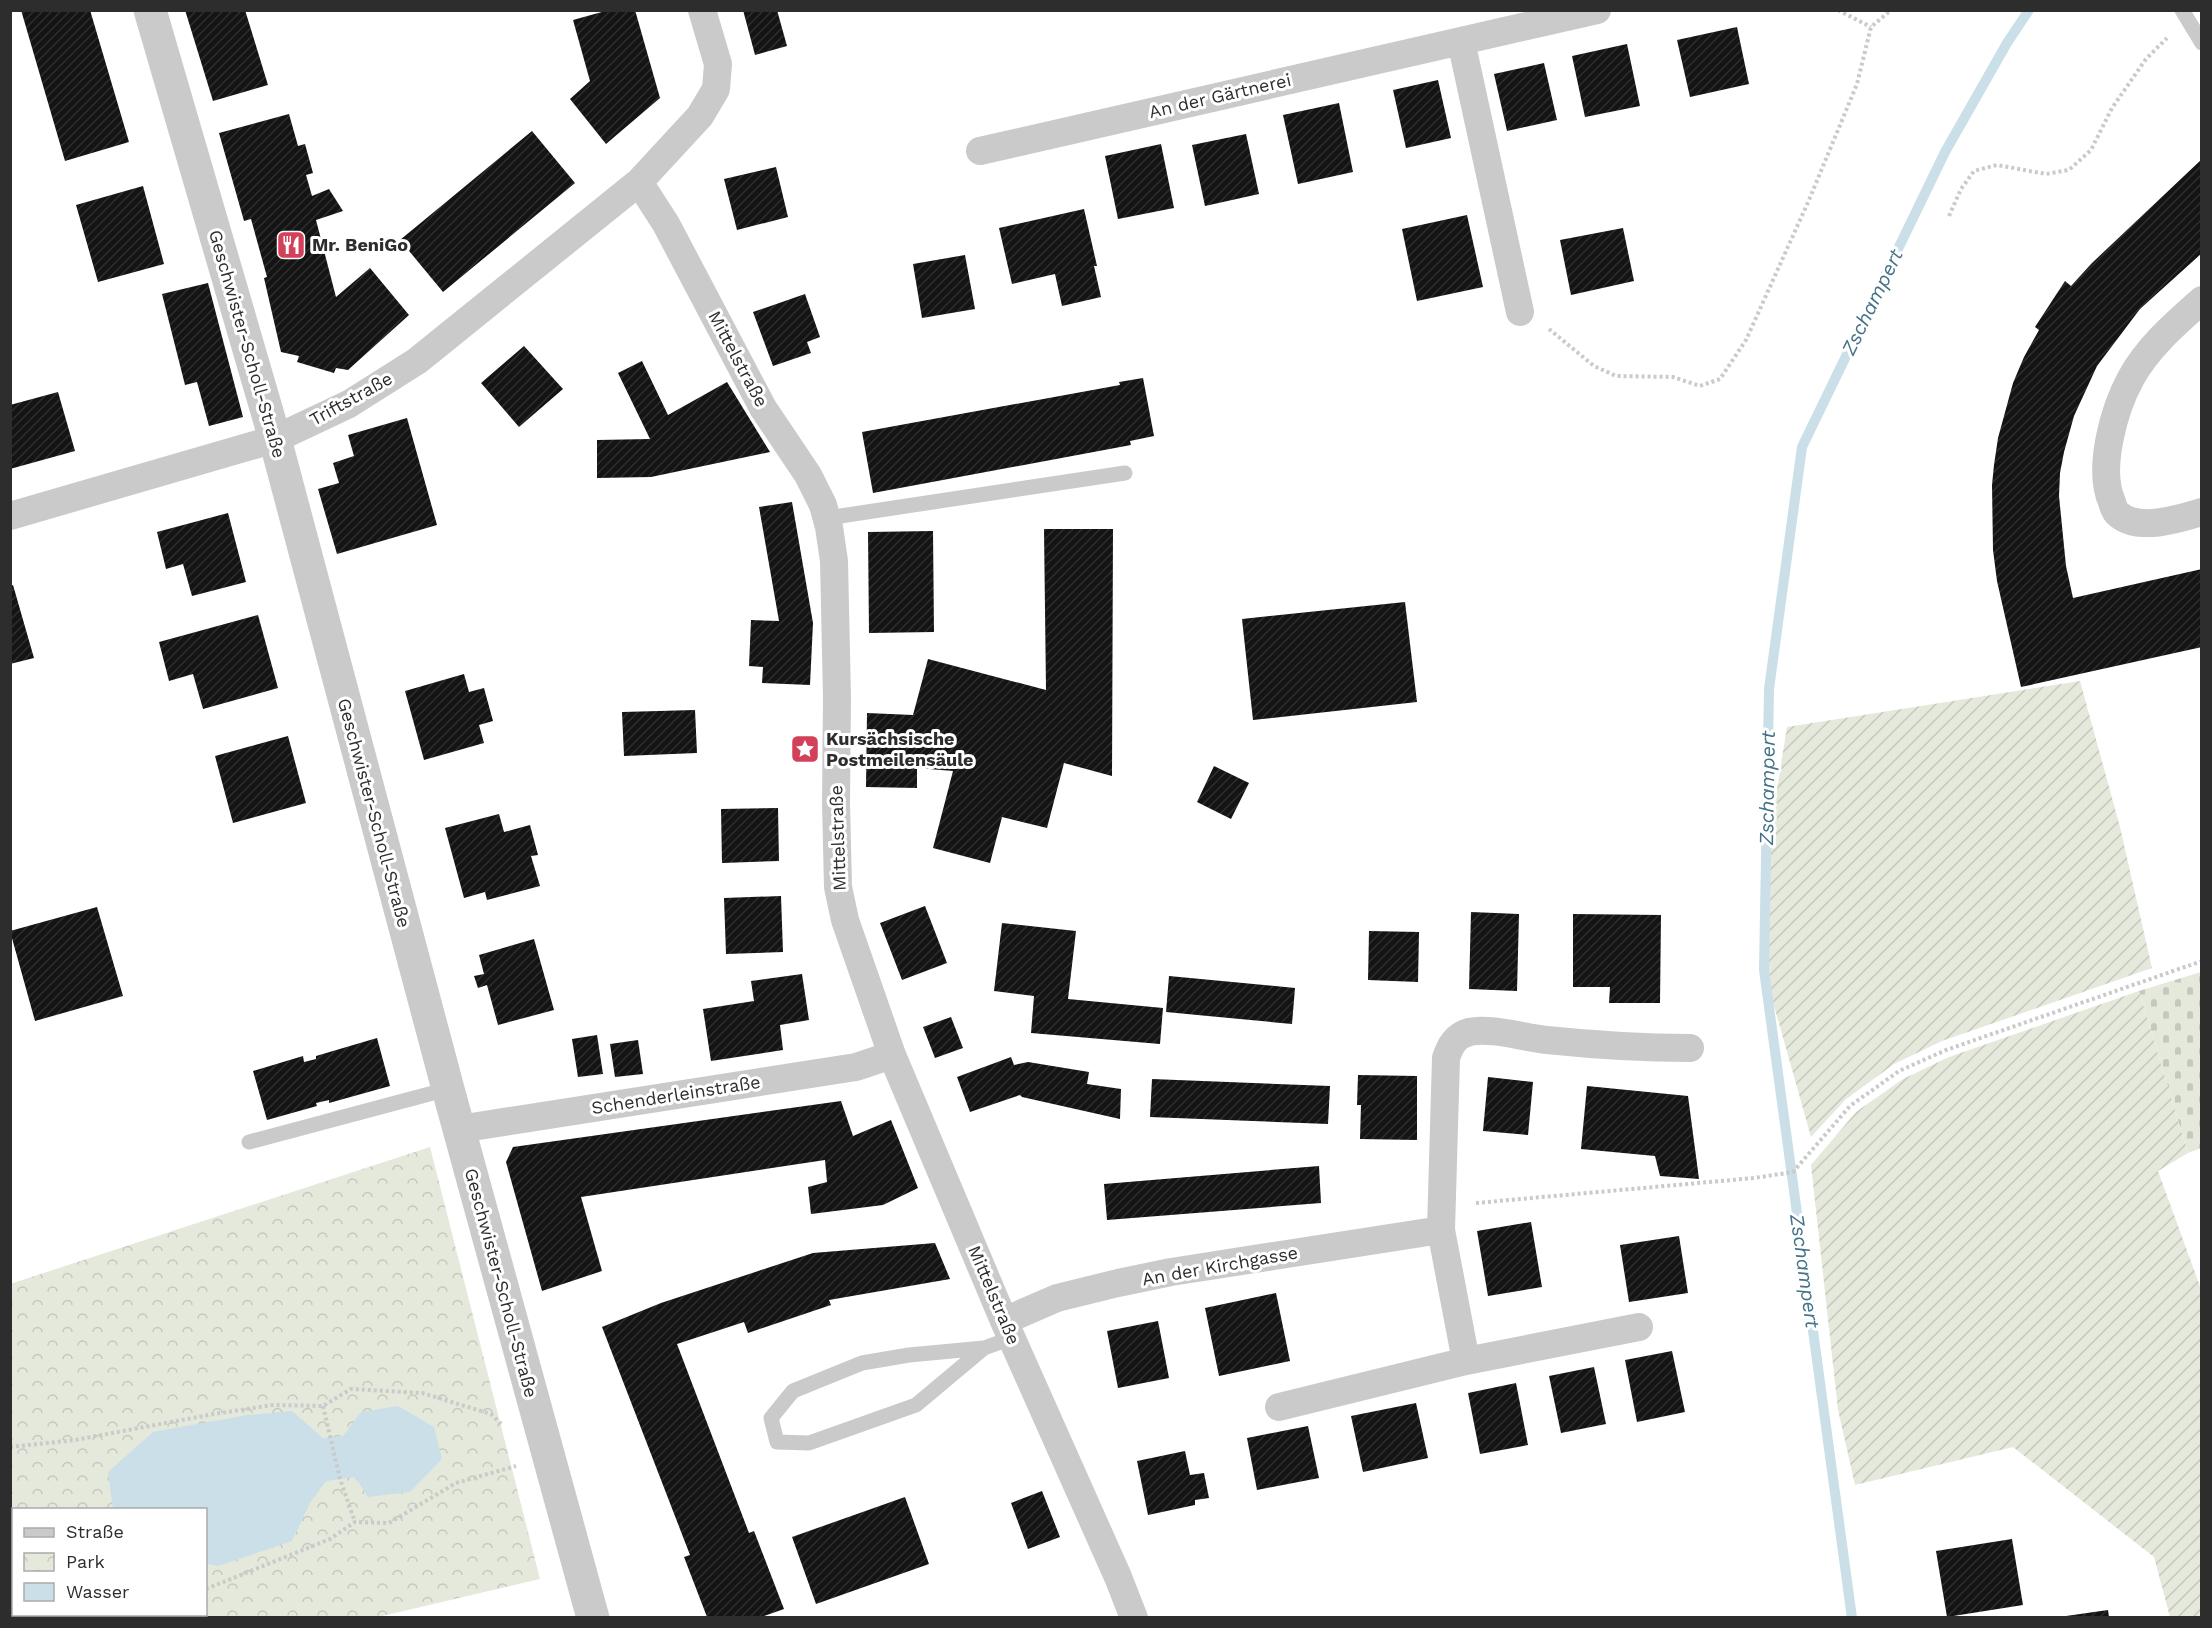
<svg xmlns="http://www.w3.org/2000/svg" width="2212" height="1628" font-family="'Work Sans',sans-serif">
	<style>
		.cemetery { fill: url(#cemetery-stones) }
		.park { fill: url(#park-crowns) }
		.garden { fill: url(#garden-furrows) }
		.water { fill: #cadfe7 }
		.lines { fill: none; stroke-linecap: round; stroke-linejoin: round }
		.stream { stroke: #cadfe7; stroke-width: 10 }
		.building { fill: url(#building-hatch) }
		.path { stroke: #cacaca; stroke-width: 4; stroke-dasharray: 3 3; stroke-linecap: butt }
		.service { stroke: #cacaca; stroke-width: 15 }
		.minor { stroke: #cacaca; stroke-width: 28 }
		.tertiary { stroke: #cacaca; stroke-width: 33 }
		.labels { text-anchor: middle; stroke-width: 6; stroke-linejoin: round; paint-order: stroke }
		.street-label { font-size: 18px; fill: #2d2d2d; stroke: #fff }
		.poi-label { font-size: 18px; font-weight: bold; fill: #2d2d2d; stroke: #fff; text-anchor: start }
		.water-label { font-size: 20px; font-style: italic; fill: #447387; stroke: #fff }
	</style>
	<defs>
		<pattern id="cemetery-stones" width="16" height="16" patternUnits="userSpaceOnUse" patternTransform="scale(1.5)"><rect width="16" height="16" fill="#e4e9dc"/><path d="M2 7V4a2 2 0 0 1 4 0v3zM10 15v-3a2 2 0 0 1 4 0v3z" fill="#c4c8bd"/></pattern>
		<pattern id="park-crowns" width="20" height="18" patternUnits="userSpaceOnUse" patternTransform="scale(1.5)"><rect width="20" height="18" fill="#e4e9dc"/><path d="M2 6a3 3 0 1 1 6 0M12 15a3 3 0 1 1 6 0" fill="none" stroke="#c4c8bd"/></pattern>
		<pattern id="garden-furrows" width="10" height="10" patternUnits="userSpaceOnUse" patternTransform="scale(1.5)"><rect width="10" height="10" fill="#e4e9dc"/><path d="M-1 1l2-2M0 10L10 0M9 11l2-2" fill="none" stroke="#c4c8bd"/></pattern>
		<pattern id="building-hatch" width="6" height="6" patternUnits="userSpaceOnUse" patternTransform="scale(1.5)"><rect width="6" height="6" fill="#141414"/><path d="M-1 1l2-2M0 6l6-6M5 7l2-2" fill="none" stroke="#2e2e2e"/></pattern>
	</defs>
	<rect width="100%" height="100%" fill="#fff"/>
	<path class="cemetery" d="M2201 972V1148L2188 1153 2139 991Z"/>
	<path class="park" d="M430 1147 540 1579 378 1617H55L51 1615 206 1614V1510H14V1614L49 1615 48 1617H11L10 1284Z"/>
	<path class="garden" d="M2080 681 2120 827 2152 968 1942 1041 1894 1064 1845 1100 1811 1137 1764 970 1766 858 1787 727Z
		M2139 991 2188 1153 2158 1171 2201 1289V1617H2170L2154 1557 2013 1447 1855 1485 1838 1410 1811 1165 1856 1112 1903 1079 1949 1057Z"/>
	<path class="water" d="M398 1406 434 1427 442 1459 410 1492 368 1497 355 1477 326 1481 310 1503 292 1541 218 1566 206 1564V1510L113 1509 108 1472 153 1432 247 1415 292 1411 323 1438 343 1436 361 1412Z"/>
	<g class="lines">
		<path class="stream" d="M1852 1618 1764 970 1769 689 1802 447 1945 152 2007 43 2029 10"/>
	</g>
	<path class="building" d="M21 10H90L129 142 65 161Z
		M185 10H245L268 85 213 101Z
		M609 10H635L660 98 606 144 570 99 590 81 573 20Z
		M743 10H777L787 46 755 55Z
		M1737 27 1749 84 1690 97 1677 40Z
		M1627 44 1640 106 1585 117 1572 56Z
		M1544 63 1557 120 1507 131 1494 74Z
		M1438 80 1451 138 1406 148 1393 90Z
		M1339 103 1353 172 1298 184 1283 115Z
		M289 114 298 146 305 144 313 173 306 175 312 196 329 189 343 211 316 220 336 297 370 268 409 315 348 370 336 368 334 373 297 362 299 356 281 352 264 278 267 277 251 219 244 221 219 133Z
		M532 131 575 183 443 292 400 240Z
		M1246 134 1259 194 1205 206 1192 145Z
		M1161 144 1174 208 1118 219 1105 156Z
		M2202 159V253L2140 309 2097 366 2074 416 2064 452 2060 473 2059 496 2066 566 2073 598 2202 569V647L2021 687 1997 581 1993 550 1992 485 1994 465 1998 438 2013 383 2024 357 2039 330 2035 327 2065 281 2071 286 2092 263Z
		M776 167 788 217 737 230 724 179Z
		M143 186 164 264 98 282 76 205Z
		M1084 209 1097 266H1094L1101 297 1062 306 1055 274 1012 284 999 228Z
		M1467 215 1483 287 1417 301 1402 229Z
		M1623 228 1634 281 1571 295 1560 240Z
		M965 255 975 309 922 318 913 264Z
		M208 283 243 417 209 426 197 382 185 385 162 294Z
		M805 294 820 337 807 342 811 353 773 366 753 312Z
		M524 346 563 389 519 427 481 383Z
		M642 361 668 415 727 382 770 452 651 477 597 478V440L650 439 618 373Z
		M1143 378 1154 436 1130 441 1131 445 873 493 862 432 1120 385 1119 382Z
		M58 392 75 451 10 469V405Z
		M407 418 437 525 337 554 318 489 339 483 333 463 354 456 348 435Z
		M792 502 813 623 810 685 762 683 763 667 749 666 751 620 779 621 759 507Z
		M228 513 246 582 192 596 183 564 166 569 157 532Z
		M1044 529H1113L1112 776 1064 763 1047 828 1002 817 990 863 933 848 953 771 917 768V788L866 787 867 713 913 715 928 659 1046 690Z
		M933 531 934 632 869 633 868 532Z
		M13 585 34 658 10 664V586Z
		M1405 602 1417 702 1253 720 1242 619Z
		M258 615 278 688 203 709 193 674 169 681 159 642Z
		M464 674 469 692 484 688 493 721 479 725 484 743 424 760 405 691Z
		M695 710 697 753 624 756 622 712Z
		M288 736 306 803 233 823 215 756Z
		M1214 766 1249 783 1231 819 1197 802Z
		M778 808 779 861 722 863 721 809Z
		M499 814 504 832 530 825 538 855 531 856 540 886 487 900 485 892 464 898 445 828Z
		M781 896 783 952 726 954 724 898Z
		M925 906 947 963 902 980 880 923Z
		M97 907 123 996 35 1021 10 931Z
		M1471 912 1519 914 1517 991 1469 989Z
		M1573 914 1661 915 1660 1003H1609L1610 987H1573Z
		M1002 923 1076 931 1068 999 1163 1008 1160 1044 1031 1033 1034 996 994 991Z
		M1369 931 1419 932 1418 982 1368 980Z
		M534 939 554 1010 498 1025 487 985 478 988 474 976 484 974 479 955Z
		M802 974 809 1020 780 1025 783 1050 711 1061 703 1009 754 1001 751 981Z
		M1169 976 1295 988 1292 1024 1166 1012Z
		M951 1017 963 1048 935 1058 923 1027Z
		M597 1035 603 1074 578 1077 572 1039Z
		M377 1038 390 1086 329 1103V1100L316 1103 317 1106 267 1120 253 1071 303 1056 304 1062 316 1059V1056Z
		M638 1040 643 1074 615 1077 610 1044Z
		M1011 1057 1014 1065 1028 1062 1089 1072 1087 1084 1121 1089 1120 1119 1022 1097 1020 1095 970 1112 957 1077Z
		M1358 1075 1417 1076V1140L1360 1139 1361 1105H1357Z
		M1488 1077 1533 1082 1528 1135 1483 1131Z
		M1152 1079 1330 1086 1328 1124 1150 1117Z
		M1587 1086 1688 1096 1699 1179 1660 1176 1655 1156 1581 1149Z
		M841 1101 853 1136 891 1120 918 1188 883 1205 811 1214 808 1187 827 1182 825 1160 581 1197 602 1271 542 1291 506 1162 513 1147Z
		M1319 1166 1321 1203 1107 1220 1104 1184Z
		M1531 1222 1542 1287 1488 1296 1477 1231Z
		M1679 1236 1688 1293 1629 1302 1620 1245Z
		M935 1243 950 1279 829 1300 831 1305 748 1333 744 1322 677 1344 749 1533 754 1531 784 1609 761 1617H707L684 1557 690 1555 602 1327 661 1303 813 1253Z
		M1276 1293 1290 1361 1219 1376 1205 1308Z
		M1158 1321 1169 1378 1118 1388 1107 1331Z
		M1672 1351 1685 1412 1637 1422 1625 1360Z
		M1594 1367 1606 1424 1561 1433 1549 1376Z
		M1516 1383 1528 1445 1480 1454 1468 1393Z
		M1416 1403 1428 1458 1363 1472 1351 1416Z
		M1308 1426 1319 1478 1257 1490 1247 1438Z
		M1185 1451 1190 1475 1204 1473 1209 1498 1195 1500V1505L1148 1515 1137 1461Z
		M1042 1491 1060 1537 1028 1549 1011 1503Z
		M905 1497 929 1564 816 1604 792 1537Z
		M2012 1539 2023 1605 1947 1617 1936 1551Z
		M2108 1610 2109 1617H2066V1616Z"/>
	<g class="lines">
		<path class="path" d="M1838 10 1871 27
			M1949 216 1961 189 1974 171 1997 165 2046 174 2069 170 2091 150 2112 108 2146 59 2167 38
			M1549 329 1594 366 1616 376 1673 377 1700 386 1720 379 1746 340 1809 200 1857 84 1871 27 1891 10
			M1476 1203 1754 1178 1793 1172 1850 1106 1899 1071 1946 1050 2202 961
			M323 1406 340 1479 355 1522
			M10 1447 75 1440 214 1414 273 1405 323 1406 351 1389 422 1393 491 1414 501 1424
			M206 1589 330 1539 355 1522 389 1523 456 1483 516 1466
			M141 1618 148 1614"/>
		<path class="service" d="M2182 10 2202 43
			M827 518 1125 473
			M249 1142 448 1089
			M984 1348 916 1405 809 1443 777 1442 771 1418 793 1391 862 1363 909 1355 984 1348 1012 1338"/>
		<path class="minor" d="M1461 41 1520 312
			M980 151 1597 10
			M639 182 666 224 763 408 808 475 823 505 829 527 834 561 837 698 836 803 838 887 845 920 892 1055 1004 1321 1118 1577 1134 1618
			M2202 300C2175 324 2148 347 2131 378 2114 409 2097 469 2112 502 2113 506 2115 512 2118 514 2138 532 2179 519 2202 512
			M10 516 275 439 349 404 417 361 639 182 700 116 716 89 718 64 702 10
			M459 1129 856 1067 892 1055
			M1004 1321 1057 1298 1118 1283 1171 1272 1441 1230
			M1639 1327 1466 1361 1441 1230 1446 1058C1450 1046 1455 1036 1469 1032 1491 1027 1525 1038 1547 1040 1595 1045 1642 1048 1690 1048
			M1279 1407 1466 1361"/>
		<path class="tertiary" d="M150 10 275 439 448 1089 593 1618"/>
	</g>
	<defs>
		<g id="restaurant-square" transform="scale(1.5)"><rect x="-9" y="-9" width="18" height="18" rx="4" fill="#d3405a" stroke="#fff"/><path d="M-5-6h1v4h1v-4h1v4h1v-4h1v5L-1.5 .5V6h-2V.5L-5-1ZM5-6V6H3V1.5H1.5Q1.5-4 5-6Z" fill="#fff"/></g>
		<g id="sight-square" transform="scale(1.5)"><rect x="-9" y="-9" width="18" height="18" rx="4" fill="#d3405a" stroke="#fff"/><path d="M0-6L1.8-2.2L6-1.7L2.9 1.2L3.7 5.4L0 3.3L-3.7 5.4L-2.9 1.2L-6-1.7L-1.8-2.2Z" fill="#fff"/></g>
	</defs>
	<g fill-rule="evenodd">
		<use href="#restaurant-square" x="291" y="245"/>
		<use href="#sight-square" x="805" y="749"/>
	</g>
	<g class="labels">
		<g class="street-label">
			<text transform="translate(1220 96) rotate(-13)" y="6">An der Gärtnerei</text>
			<text transform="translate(247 344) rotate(74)" y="6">Geschwister-Scholl-Straße</text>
			<text transform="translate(738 359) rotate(62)" y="6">Mittelstraße</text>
			<text transform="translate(351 399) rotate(-29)" y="6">Triftstraße</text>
			<text transform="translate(374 813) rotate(75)" y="6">Geschwister-Scholl-Straße</text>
			<text transform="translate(838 838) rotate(-92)" y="6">Mittelstraße</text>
			<text transform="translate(676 1095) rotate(-9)" y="6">Schenderleinstraße</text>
			<text transform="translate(1220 1266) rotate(-10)" y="6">An der Kirchgasse</text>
			<text transform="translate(501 1283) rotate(75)" y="6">Geschwister-Scholl-Straße</text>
			<text transform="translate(994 1295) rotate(67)" y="6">Mittelstraße</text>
		</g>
		<g class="poi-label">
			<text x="312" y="251">Mr. BeniGo</text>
			<text x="826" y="745">Kursächsische<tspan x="826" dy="21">Postmeilensäule</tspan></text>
		</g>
		<g class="water-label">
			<text transform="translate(1872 302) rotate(-64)" y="7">Zschampert</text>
			<text transform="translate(1767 788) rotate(-89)" y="7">Zschampert</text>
			<text transform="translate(1805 1271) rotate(82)" y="7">Zschampert</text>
		</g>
	</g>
	<rect width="2212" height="1628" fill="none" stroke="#2d2d2d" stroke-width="24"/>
	<rect x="12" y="1508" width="195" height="108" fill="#ffffff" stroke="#ababab" stroke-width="1.5"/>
	<rect x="24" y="1528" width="30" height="9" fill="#cacaca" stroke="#ababab" stroke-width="1.5"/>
	<text x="66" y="1538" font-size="18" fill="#2d2d2d">Straße</text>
	<rect x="24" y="1553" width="30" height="18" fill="url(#park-crowns)" stroke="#ababab" stroke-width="1.5"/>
	<text x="66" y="1568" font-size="18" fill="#2d2d2d">Park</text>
	<rect x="24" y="1583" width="30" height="18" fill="#cadfe7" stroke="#ababab" stroke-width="1.5"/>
	<text x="66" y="1598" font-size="18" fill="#2d2d2d">Wasser</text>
</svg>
